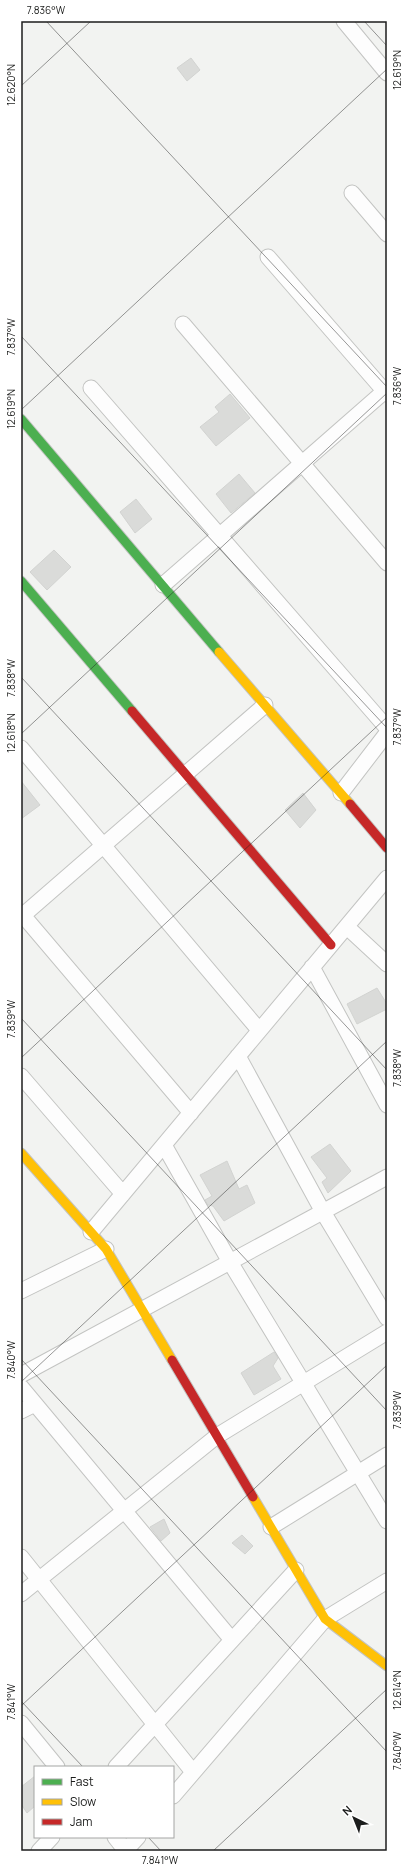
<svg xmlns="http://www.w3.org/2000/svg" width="408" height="1872" font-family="Manrope,sans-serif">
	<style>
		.building { fill: #dadbd9; stroke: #d2d3d1 }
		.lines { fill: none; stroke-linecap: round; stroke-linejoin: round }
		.street-casing { stroke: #c3c4c2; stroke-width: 17 }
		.fast-casing { stroke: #c3c4c2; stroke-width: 11 }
		.slow-casing { stroke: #c3c4c2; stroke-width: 11 }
		.jam-casing { stroke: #c3c4c2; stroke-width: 11 }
		.street { stroke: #fdfdfd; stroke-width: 15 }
		.fast { stroke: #4caf50; stroke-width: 9 }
		.slow { stroke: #ffc107; stroke-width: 9 }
		.jam { stroke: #c62828; stroke-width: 9 }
		.ticks { fill: none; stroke: #1c1d1c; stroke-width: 1; stroke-opacity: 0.45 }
		.neatline { fill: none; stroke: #1c1d1c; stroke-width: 1.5 }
		.ticks-label { font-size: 10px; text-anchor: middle; fill: #1c1d1c }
	</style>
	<rect width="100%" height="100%" fill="#f2f3f1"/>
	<path class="building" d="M191 58 200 70 187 81 177 68Z
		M230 394 250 418 216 446 200 427 219 412 215 407Z
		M239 474 255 493 231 513 216 494Z
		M136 499 152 519 135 533 120 512Z
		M54 550 71 567 47 590 30 572Z
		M21 781 40 805 21 819Z
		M303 793 316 810 300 828 285 810Z
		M377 988 387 1004V1009L357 1024 347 1004Z
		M330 1144 351 1171 328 1193 322 1182 327 1178 311 1157Z
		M227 1161 239 1189 247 1185 255 1203 224 1221 213 1206 208 1205 205 1200 212 1196 200 1175Z
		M274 1352 278 1358 273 1366 281 1379 254 1395 241 1373Z
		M164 1519 170 1533 161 1541 150 1527Z
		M242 1535 253 1546 245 1554 232 1543Z
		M35 1776V1806L27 1813 21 1804V1787Z"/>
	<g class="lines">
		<g class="street-casing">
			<path id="street" d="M344 21 387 73
				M352 193 387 234
				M268 257 387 394
				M183 324 387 563
				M91 388 387 728
				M163 585 387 389
				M21 748 259 1030
				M341 793 387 733
				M21 913 191 1113
				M21 917 265 705
				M347 927 387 964
				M312 967 387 1105
				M238 1056 323 1212 387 1318
				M21 1076 123 1194
				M164 1145 230 1262 387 1521
				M91 1232 387 878
				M21 1291 106 1249
				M21 1375 387 1177
				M21 1387 232 1640
				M21 1411 35 1404
				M271 1527 387 1455
				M21 1557 193 1772
				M21 1594 217 1436 387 1332
				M21 1723 57 1767
				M116 1767 296 1570
				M173 1796 325 1619 387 1581
				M115 1837 126 1851
				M126 1850 138 1837
				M39 1851 52 1837"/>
		</g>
		<g class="fast-casing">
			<path id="fast" d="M21 419 219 652
				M21 581 132 711"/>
		</g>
		<g class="slow-casing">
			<path id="slow" d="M219 652 350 804
				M21 1153 106 1249 172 1360
				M253 1497 325 1619 387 1666"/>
		</g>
		<g class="jam-casing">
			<path id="jam" d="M132 711 331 945
				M350 804 387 848
				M172 1360 253 1497"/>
		</g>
		<use href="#street" class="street"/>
		<use href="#fast" class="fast"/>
		<use href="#slow" class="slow"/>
		<use href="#jam" class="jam"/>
	</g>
	<path class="ticks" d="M46 21 387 387M364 21 387 46M21 86 91 21M21 336 387 728M21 410 387 69M21 677 387 1070M21 734 387 393M21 1018 387 1411M21 1058 387 717M21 1359 387 1752M21 1382 387 1041M21 1701 83 1767M21 1706 387 1365M148 1837 161 1851M213 1851 387 1689"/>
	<rect width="408" height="1872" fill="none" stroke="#ffffff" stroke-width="44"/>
	<rect x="34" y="1766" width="140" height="72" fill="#ffffff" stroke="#a4a5a4"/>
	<rect x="42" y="1779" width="20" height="6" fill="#4caf50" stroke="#a4a5a4"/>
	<text x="70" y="1786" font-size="12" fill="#1c1d1c">Fast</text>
	<rect x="42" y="1799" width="20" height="6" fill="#ffc107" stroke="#a4a5a4"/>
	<text x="70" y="1806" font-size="12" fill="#1c1d1c">Slow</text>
	<rect x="42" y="1819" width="20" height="6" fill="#c62828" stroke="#a4a5a4"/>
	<text x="70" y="1826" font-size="12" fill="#1c1d1c">Jam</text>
	<g transform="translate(354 1818) rotate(317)" stroke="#ffffff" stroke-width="3" paint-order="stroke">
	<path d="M0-3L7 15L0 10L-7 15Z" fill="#1c1d1c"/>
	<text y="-6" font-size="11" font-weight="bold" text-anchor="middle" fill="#1c1d1c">N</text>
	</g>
	<rect x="22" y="22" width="364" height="1828" class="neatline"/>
	<g class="ticks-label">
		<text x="46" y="14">7.836°W</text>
		<text transform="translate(397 70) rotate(-90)" y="4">12.619°N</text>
		<text transform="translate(11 85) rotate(-90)" y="4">12.620°N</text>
		<text transform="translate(11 337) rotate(-90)" y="4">7.837°W</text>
		<text transform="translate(397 386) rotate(-90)" y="4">7.836°W</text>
		<text transform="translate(11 409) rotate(-90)" y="4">12.619°N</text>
		<text transform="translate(11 678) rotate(-90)" y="4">7.838°W</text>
		<text transform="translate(397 727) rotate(-90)" y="4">7.837°W</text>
		<text transform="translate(11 733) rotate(-90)" y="4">12.618°N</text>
		<text transform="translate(11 1019) rotate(-90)" y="4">7.839°W</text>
		<text transform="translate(397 1068) rotate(-90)" y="4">7.838°W</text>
		<text transform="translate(11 1360) rotate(-90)" y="4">7.840°W</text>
		<text transform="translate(397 1410) rotate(-90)" y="4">7.839°W</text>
		<text transform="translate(397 1690) rotate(-90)" y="4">12.614°N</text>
		<text transform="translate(11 1702) rotate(-90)" y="4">7.841°W</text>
		<text transform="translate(397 1751) rotate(-90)" y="4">7.840°W</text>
		<text x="160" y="1864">7.841°W</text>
	</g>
</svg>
